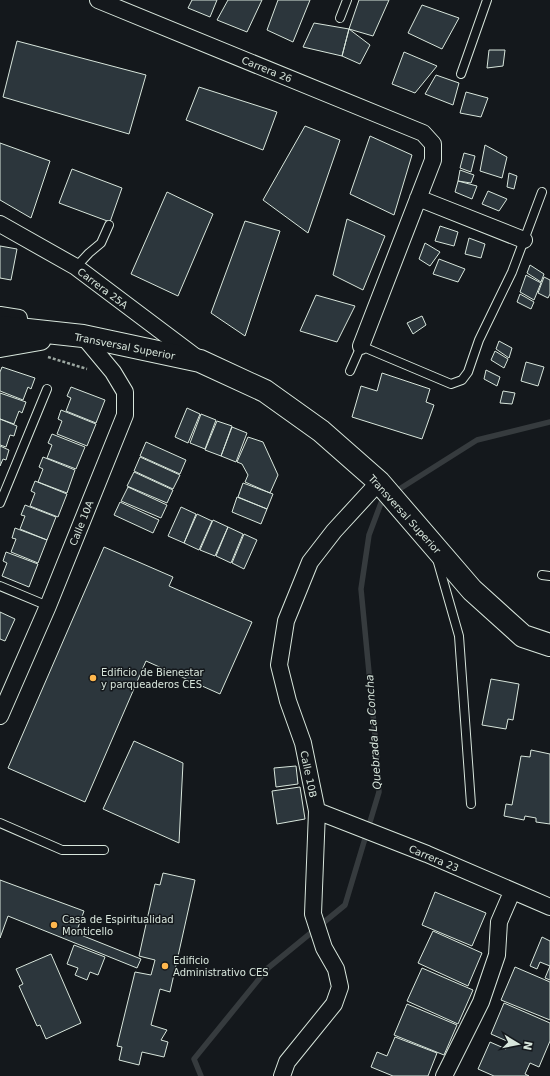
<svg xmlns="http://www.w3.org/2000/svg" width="550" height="1076" font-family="'DejaVu Sans',sans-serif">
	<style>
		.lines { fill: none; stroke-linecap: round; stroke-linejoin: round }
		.stream { stroke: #363b3e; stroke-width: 5.5 }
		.building { fill: #2c363c; stroke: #d8e6dc }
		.service-casing { stroke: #d8e6dc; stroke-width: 10 }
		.minor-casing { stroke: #d8e6dc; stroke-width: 18 }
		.secondary-casing { stroke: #d8e6dc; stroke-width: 24 }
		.path { stroke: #9da8a2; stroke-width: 2.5; stroke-dasharray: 3 2; stroke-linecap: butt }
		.service { stroke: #14181c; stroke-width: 8 }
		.minor { stroke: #14181c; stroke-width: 16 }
		.secondary { stroke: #14181c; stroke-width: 22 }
		.poi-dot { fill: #ffb74d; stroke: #14181c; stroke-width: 1.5 }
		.labels { text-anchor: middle; stroke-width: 3; stroke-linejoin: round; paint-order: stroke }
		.street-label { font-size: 10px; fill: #d8e6dc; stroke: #14181c }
		.poi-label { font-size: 10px; fill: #d8e6dc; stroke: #14181c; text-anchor: start }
		.water-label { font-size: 11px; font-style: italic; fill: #d8e6dc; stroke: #14181c }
	</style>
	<rect width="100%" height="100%" fill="#14181c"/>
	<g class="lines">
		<path class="stream" d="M401 488 477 440 550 422
			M201 1076 194 1059 268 968 345 905 379 792 377 756 361 589 369 535 381 503 388 498"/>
	</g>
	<path class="building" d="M192 0H217L210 17 188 8Z
		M228 0H262L247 32 217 20Z
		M278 0H310L293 42 267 30Z
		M359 0H389L373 36 349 29Z
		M422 5 459 18 442 49 408 33Z
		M314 23 349 29 342 56 303 47Z
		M349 29 370 45 360 64 342 56Z
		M17 41 146 75 129 134 3 97Z
		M489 50H505L503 66 487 68Z
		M404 52 437 66 415 93 392 84Z
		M436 75 459 83 453 105 425 94Z
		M199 87 277 112 263 150 186 120Z
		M466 92 488 98 481 117 460 113Z
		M305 126 340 140 308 233 263 200Z
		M370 136 412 155 394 215 350 194Z
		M0 143 50 161 31 218 0 200Z
		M485 145 507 157 502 178 480 171Z
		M464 153 475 156 471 172 460 168Z
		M72 169 122 188 110 222 59 203Z
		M460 170 474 175 471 183 458 181Z
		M509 173 517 176 514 189 507 187Z
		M458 181 477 186 472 199 455 192Z
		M488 191 507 199 499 211 482 204Z
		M167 192 213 214 178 296 131 274Z
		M347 219 385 236 363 290 333 275Z
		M245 221 280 231 245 336 211 313Z
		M440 226 458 232 454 246 435 241Z
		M469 238 485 244 481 258 465 254Z
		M425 243 440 252 430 266 419 259Z
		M0 246 17 249 11 280 0 278Z
		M439 259 465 269 458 282 433 274Z
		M530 265 544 274 541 282 527 273Z
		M526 275 541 283 534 300 520 292Z
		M544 277 550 280V294L548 298 538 293Z
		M520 294 534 302 531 309 517 302Z
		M316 295 355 306 337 342 300 331Z
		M422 316 426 325 413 334 407 323Z
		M499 341 512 348 509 358 496 349Z
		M495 351 508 359 504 368 491 360Z
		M526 362 544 367 538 386 521 381Z
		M2 367 35 378 31 389 28 387 23 400 0 391V372Z
		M486 370 500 377 497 386 484 379Z
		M382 373 430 389 426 402 434 405 422 439 352 417 361 386 377 391Z
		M71 387 105 400 96 423 66 411 71 398 67 396Z
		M503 391 515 393 512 404 500 403Z
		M0 393 26 402 22 413 19 411 14 424 0 419Z
		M187 408 200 414 188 443 175 437Z
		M61 410 96 424 87 446 57 434 62 421 58 419Z
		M201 414 216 420 205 449 190 443Z
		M0 419 17 426 14 436 10 435 6 447 0 445Z
		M217 421 232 426 221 456 205 450Z
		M232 427 247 433 236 462 221 456Z
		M52 434 85 447 76 469 47 458 52 445 48 443Z
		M248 437 263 442 278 475 270 493 245 482 248 475 242 464 237 462Z
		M146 442 186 460 180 474 140 456Z
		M0 446 9 450 6 460 3 459 0 466Z
		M43 457 75 470 67 493 38 482 43 469 39 467Z
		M140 457 180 475 173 489 134 471Z
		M134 472 173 490 167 503 127 486Z
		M35 481 67 494 58 517 30 506 35 493 31 491Z
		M243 483 273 494 267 509 238 497Z
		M128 487 167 505 161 518 121 501Z
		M237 497 267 509 261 524 232 512Z
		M120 502 159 520 153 533 114 515Z
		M25 505 56 517 47 540 20 529 25 516 21 515Z
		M181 507 196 514 184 543 168 536Z
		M197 514 212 521 199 550 184 543Z
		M213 520 228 527 215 556 200 550Z
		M228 527 243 534 231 563 216 556Z
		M15 528 47 540 38 563 11 552 16 539 12 538Z
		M244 534 257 540 244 569 232 563Z
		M104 547 173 577 169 586 252 622 220 694 146 661 85 802 8 768Z
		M6 552 38 564 29 587 2 576 7 563 3 561Z
		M0 612 15 619 5 641 0 639Z
		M491 679 519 684 513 720 508 719 506 729 482 725Z
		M134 741 183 763 179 843 103 809Z
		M531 750 550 754V824L536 822V818L525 816 524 820 504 816 506 804 512 805 521 756 530 757Z
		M296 766 298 784 276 787 274 768Z
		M300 787 305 819 277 824 272 791Z
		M163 873 195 880 170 992 160 989 151 1025 167 1030 161 1040 168 1042 164 1057 142 1052 139 1065 119 1060 122 1047 117 1046 135 972 151 975 155 960 139 956 155 884 160 885Z
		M0 880 84 911 76 933 141 959 137 968 8 916 0 938Z
		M435 892 486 913 472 946 422 925Z
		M433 931 482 953 468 986 418 963Z
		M542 937 550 941V980L545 978 550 966 540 962 537 969 530 966Z
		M74 945 105 957 98 975 90 972 87 980 75 975 78 968 67 964Z
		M51 954 81 1023 46 1039 40 1025 37 1026 19 986 23 984 16 969Z
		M515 967 550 982V1020L501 1000Z
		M422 968 473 990 458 1024 407 1001Z
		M504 1003 550 1023V1041L539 1067 530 1063 525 1074 529 1076H494L478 1069 490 1042 506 1049 509 1042 491 1034Z
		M407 1004 457 1025 444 1055 394 1035Z
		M395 1037 437 1053 428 1076H393L371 1067 377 1052 387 1056Z"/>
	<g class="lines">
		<g class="service-casing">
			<path id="service" d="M340 18 347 0
				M461 74 487 0
				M76 267 89 253 101 243 109 225
				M350 371 361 346 451 384 462 380 468 372 479 340 512 272 542 192
				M0 503 47 389
				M437 559 459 636 471 804
				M542 575 550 576
				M0 586 48 606
				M0 823 62 850H104"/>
		</g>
		<g class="minor-casing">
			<path id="minor" d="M98 0 423 133 433 144V160L361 346
				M418 198 524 240
				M0 224 76 267 197 358
				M0 315 19 318
				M0 716 48 606 125 415V392L113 372 83 336
				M317 811 427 854 550 907
				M282 1076 287 1062 334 1004 340 987 336 969 324 948 313 914 317 811 303 743 288 701 279 665 286 621 310 562 334 531 379 482
				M444 1076 481 1002 497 955 499 922 512 892"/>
		</g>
		<g class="secondary-casing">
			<path id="secondary" d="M0 327 83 336 200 361 265 391 321 431 379 482 472 590 523 636 550 645
				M0 346 40 339"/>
		</g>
		<path class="path" d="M48 357 87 369"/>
		<use href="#service" class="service"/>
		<use href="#minor" class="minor"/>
		<use href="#secondary" class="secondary"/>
	</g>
	<g class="poi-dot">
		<circle cx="93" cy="678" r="4"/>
		<circle cx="54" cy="925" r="4"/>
		<circle cx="165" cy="966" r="4"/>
	</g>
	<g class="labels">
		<g class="street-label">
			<text transform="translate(267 69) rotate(22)" y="4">Carrera 26</text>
			<text transform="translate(103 288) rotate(37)" y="4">Carrera 25A</text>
			<text transform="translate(125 346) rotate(11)" y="4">Transversal Superior</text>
			<text transform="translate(405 514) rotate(48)" y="4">Transversal Superior</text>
			<text transform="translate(81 523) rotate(-68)" y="4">Calle 10A</text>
			<text transform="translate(309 774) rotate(78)" y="4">Calle 10B</text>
			<text transform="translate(434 858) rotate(23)" y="4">Carrera 23</text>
		</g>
		<g class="poi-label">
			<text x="101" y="676">Edificio de Bienestar<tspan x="101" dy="12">y parqueaderos CES</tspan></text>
			<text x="62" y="923">Casa de Espiritualidad<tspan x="62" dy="12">Monticello</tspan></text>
			<text x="173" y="964">Edificio<tspan x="173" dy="12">Administrativo CES</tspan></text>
		</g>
		<g class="water-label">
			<text transform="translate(373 732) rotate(-94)" y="4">Quebrada La Concha</text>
		</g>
	</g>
	<g transform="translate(518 1044) rotate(100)" stroke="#14181c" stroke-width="3" paint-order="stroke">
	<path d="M0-3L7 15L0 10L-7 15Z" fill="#d8e6dc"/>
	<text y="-6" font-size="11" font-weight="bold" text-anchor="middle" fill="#d8e6dc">N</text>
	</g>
</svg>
